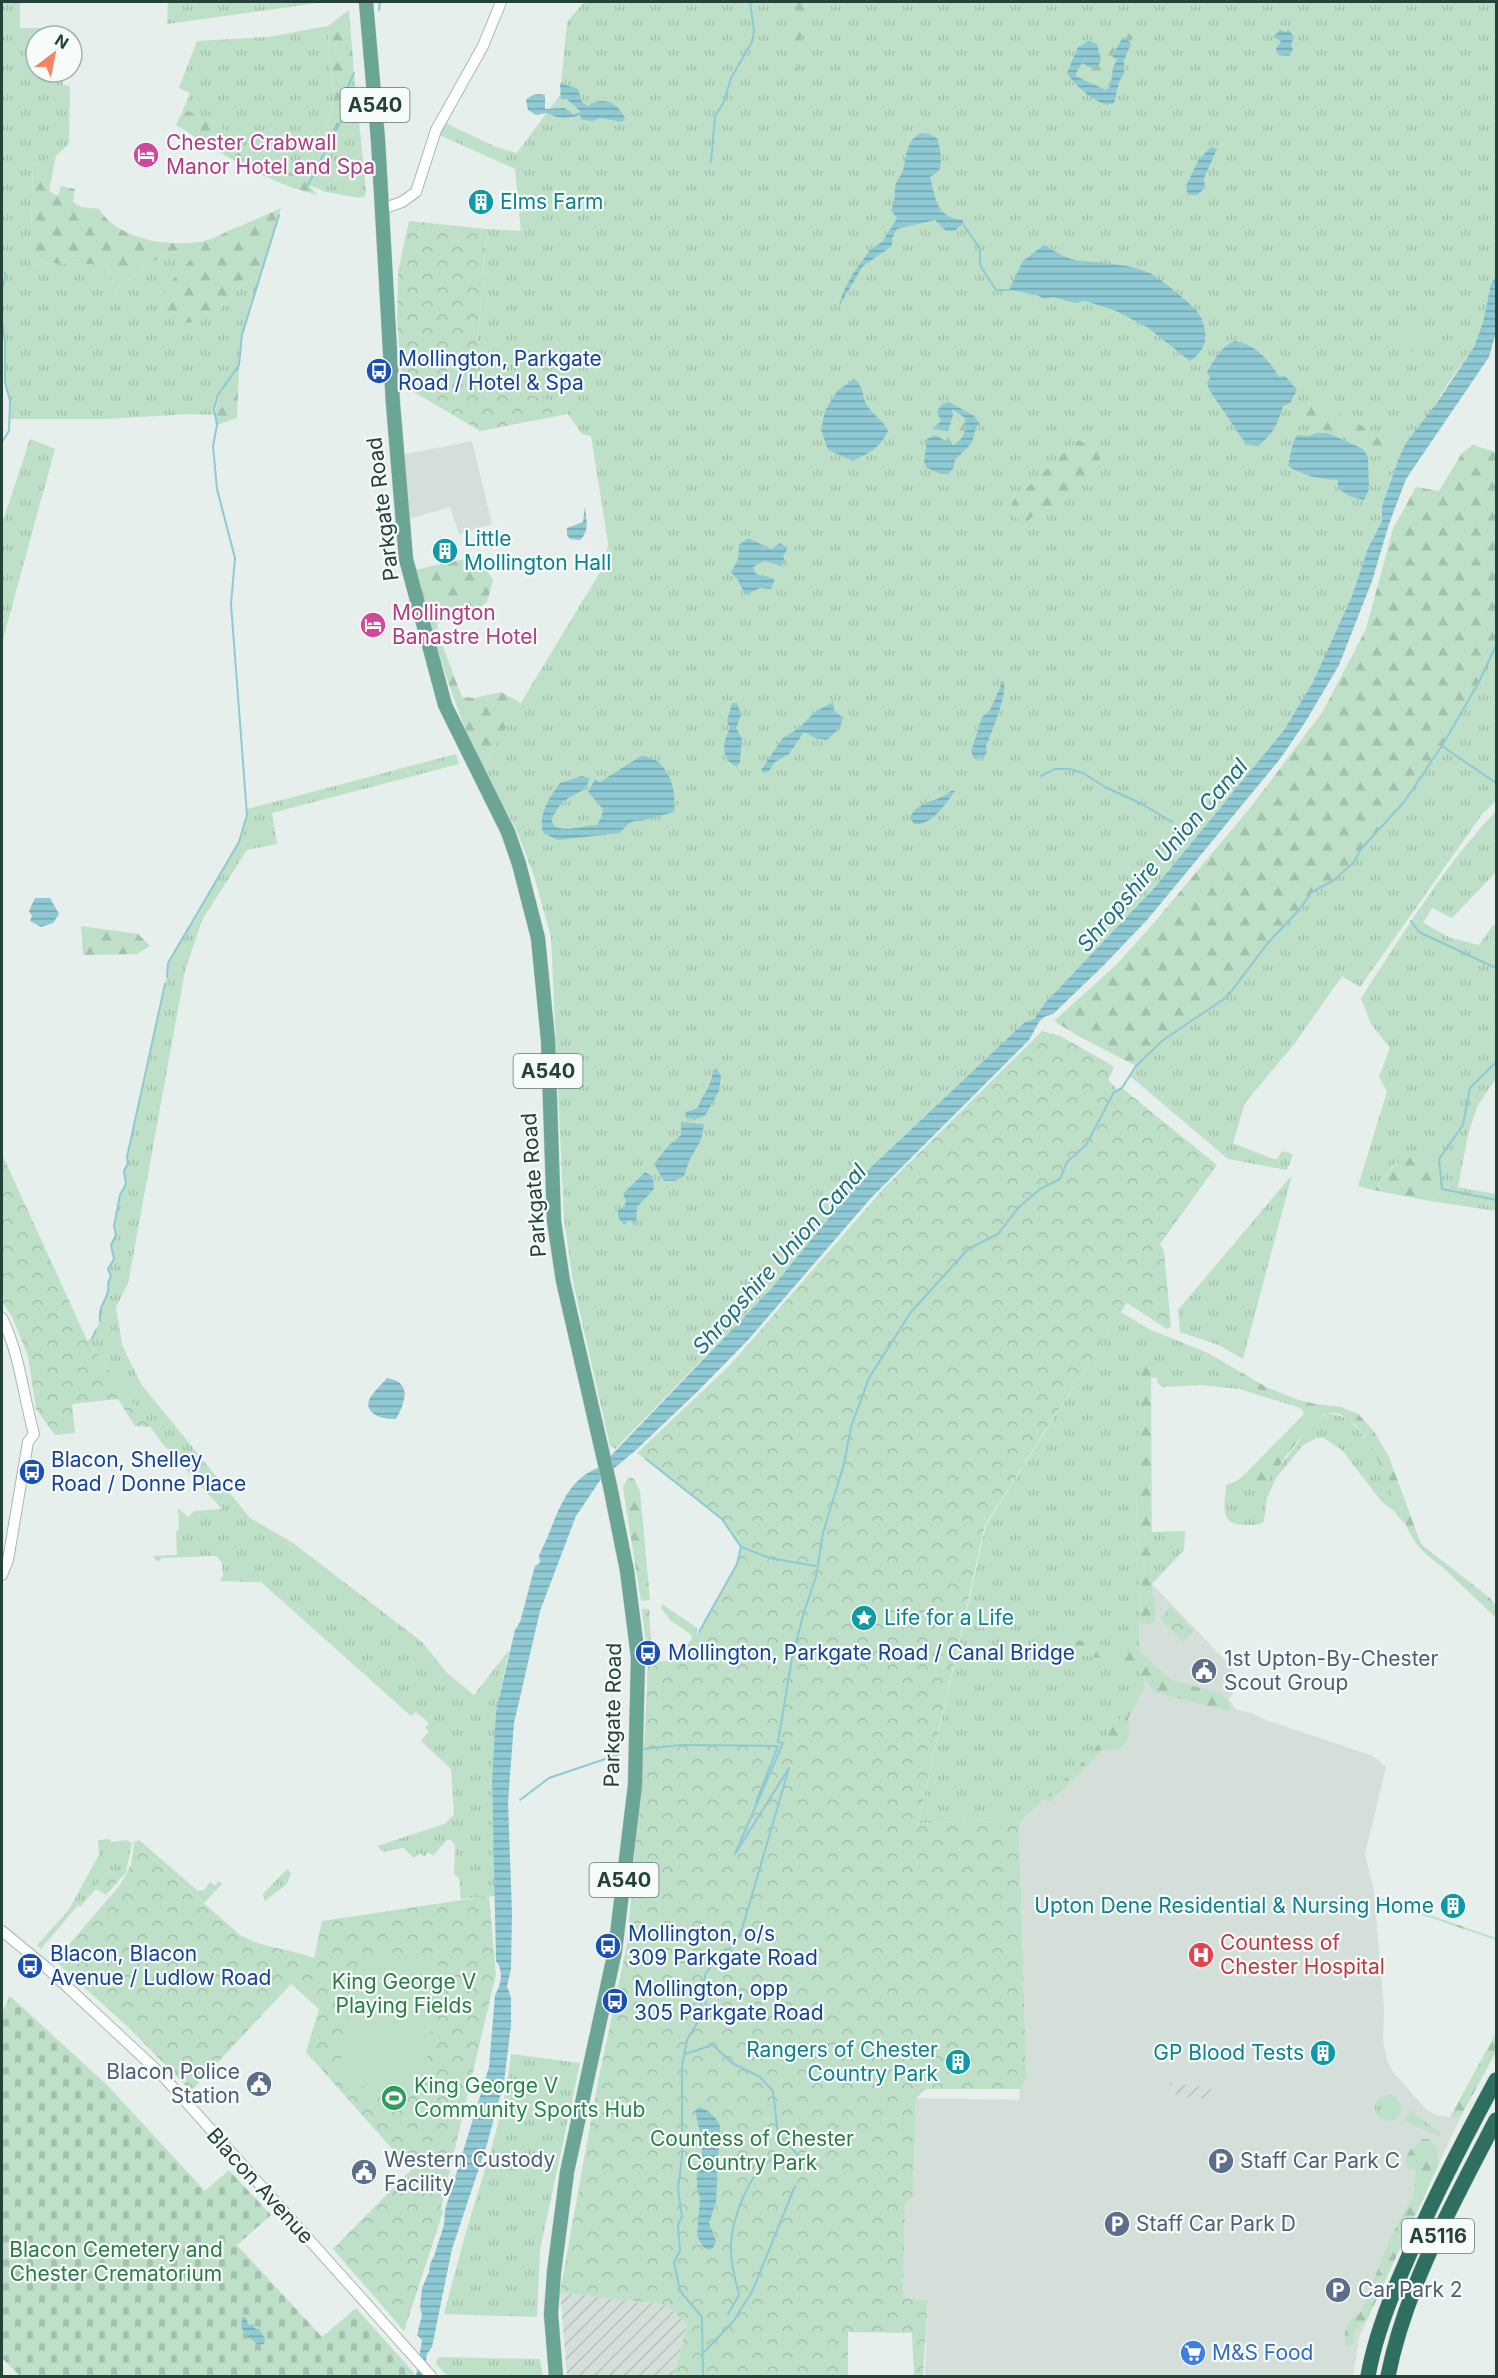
<svg xmlns="http://www.w3.org/2000/svg" width="1498" height="2378" font-family="Inter,sans-serif">
	<style>
		.built { fill: #d4dfda }
		.industrial { fill: url(#industrial-furrows) }
		.grass { fill: url(#grass-tufts) }
		.forest { fill: url(#forest-firs) }
		.cemetery { fill: url(#cemetery-stones) }
		.park { fill: url(#park-crowns) }
		.pitch { fill: #bfe0c8 }
		.water { fill: url(#water-rules) }
		.lines { fill: none; stroke-linecap: round; stroke-linejoin: round }
		.stream { stroke: #8ec9d4; stroke-width: 2 }
		.minor-casing { stroke: #a8b8b2; stroke-width: 12 }
		.major-casing { stroke: #c2cac8; stroke-width: 15 }
		.highway-casing { stroke: #c2cac8; stroke-width: 16 }
		.minor { stroke: #fff; stroke-width: 10 }
		.major { stroke: #6aa596; stroke-width: 14 }
		.highway { stroke: #2f6f62; stroke-width: 15 }
		.labels { text-anchor: middle; stroke-width: 4.5; stroke-linejoin: round; paint-order: stroke }
		.shield { fill: #f7fbf9; stroke: #637a73; stroke-width: 1.5 }
		.shield-label { font-size: 20px; font-weight: bold; fill: #24423a }
		.hotel-label { font-size: 21px; fill: #b23c85; stroke: #f7fbf9; text-anchor: start }
		.culture-label { font-size: 21px; fill: #0d838f; stroke: #f7fbf9; text-anchor: start }
		.transit-label { font-size: 21px; fill: #164399; stroke: #f7fbf9; text-anchor: start }
		.street-label { font-size: 21px; fill: #24423a; stroke: #f7fbf9 }
		.service-label { font-size: 21px; fill: #4e5e75; stroke: #f7fbf9; text-anchor: start }
		.health-label { font-size: 21px; fill: #be3a42; stroke: #f7fbf9; text-anchor: start }
		.park-label { font-size: 21px; fill: #2d7a4b; stroke: #f7fbf9 }
		.leisure-label { font-size: 21px; fill: #27864d; stroke: #f7fbf9; text-anchor: start }
		.shop-label { font-size: 21px; fill: #366cbe; stroke: #f7fbf9; text-anchor: start }
		.water-label { font-size: 22px; font-style: italic; fill: #1c6f80; stroke: #f7fbf9 }
	</style>
	<defs>
		<pattern id="industrial-furrows" width="10" height="10" patternUnits="userSpaceOnUse" patternTransform="scale(1.5)"><rect width="10" height="10" fill="#d4dfda"/><path d="M-1 1l2-2M0 10L10 0M9 11l2-2" fill="none" stroke="#b6c1bc"/></pattern>
		<pattern id="grass-tufts" width="24" height="20" patternUnits="userSpaceOnUse" patternTransform="scale(1.5)"><rect width="24" height="20" fill="#bfe0c8"/><path d="M3 7l-1-3M5 7V3M7 7l1-3M15 17l-1-3M17 17v-4M19 17l1-3" fill="none" stroke="#a4c1ad"/></pattern>
		<pattern id="forest-firs" width="22" height="20" patternUnits="userSpaceOnUse" patternTransform="scale(1.5)"><rect width="22" height="20" fill="#bfe0c8"/><path d="M5 1l3.5 6h-7zM16 11l3.5 6h-7z" fill="#a4c1ad"/></pattern>
		<pattern id="cemetery-stones" width="16" height="16" patternUnits="userSpaceOnUse" patternTransform="scale(1.5)"><rect width="16" height="16" fill="#bfe0c8"/><path d="M2 7V4a2 2 0 0 1 4 0v3zM10 15v-3a2 2 0 0 1 4 0v3z" fill="#a4c1ad"/></pattern>
		<pattern id="park-crowns" width="20" height="18" patternUnits="userSpaceOnUse" patternTransform="scale(1.5)"><rect width="20" height="18" fill="#bfe0c8"/><path d="M2 6a3 3 0 1 1 6 0M12 15a3 3 0 1 1 6 0" fill="none" stroke="#a4c1ad"/></pattern>
		<pattern id="water-rules" width="6" height="5" patternUnits="userSpaceOnUse" patternTransform="scale(1.5)"><rect width="6" height="5" fill="#8ec9d4"/><path d="M0 2.5h6" fill="none" stroke="#74a5ad"/></pattern>
	</defs>
	<rect width="100%" height="100%" fill="#e6efeb"/>
	<path class="built" d="M472 441 492 524 459 534 450 507 406 520 401 455Z
		M1152 1584 1230 1665 1237 1680 1231 1684 1233 1693 1229 1699 1236 1710 1252 1713 1266 1720 1373 1756 1386 1767 1365 1854 1374 1891 1384 2010 1383 2042 1387 2060 1393 2072 1426 2109 1436 2115 1450 2117 1461 2116 1360 2335 1353 2376H925L928 2300 903 2299 905 2204 913 2196 916 2098 1019 2100 1020 2089 1028 2077 1026 2069 1019 1823 1088 1757 1092 1762 1128 1718 1145 1688 1140 1656 1139 1621 1149 1625 1156 1609Z"/>
	<path class="industrial" d="M1170 2083 1211 2087V2099L1190 2098 1175 2094 1169 2090Z
		M560 2292 667 2305 687 2324 674 2376H567Z"/>
	<path class="grass" d="M2 2H20V28H40V36H36V72H62L63 85 70 86 69 144 56 156 33 164 30 265 56 263 108 265 115 290 154 261 174 252 197 253 169 284 217 313 244 281 255 294 242 335 239 365 218 395 214 409 215 415 191 414 106 419H10V401L5 382V342L2 320V289L4 283 5 273 2 272Z
		M168 2H325L167 24Z
		M584 2H1496V275L1491 284 1483 322 1474 347 1447 385 1394 472 1382 506V521L1368 548 1352 596 1313 682 1284 730 1156 886 1045 1003 1034 1019 1025 1022 868 1170 770 1290 615 1449 610 1446 573 1282 564 1220 551 937 534 876 516 829 482 767 605 564 608 543 591 436 582 434 568 414 567 404 474 383 487 229 521 231 515 169 435 133 441 121 496 147 517 153 560 95 567 22Z
		M328 26 329 61 334 101 328 123 301 180 248 149 210 119 188 112 181 115 190 93 179 88 197 41 268 37Z
		M354 73 366 190 365 196 360 198 326 192 308 185C321 161 332 136 347 113L340 105Z
		M30 439 55 449 2 643V524Z
		M1496 645V801L1483 813 1360 987 1342 976 1295 1043 1245 1103 1233 1143 1273 1159H1277L1282 1151 1293 1154 1287 1170 1228 1159 1130 1076 1136 1066 1163 1040 1195 1020 1298 911 1312 892 1334 880 1353 863 1361 849 1404 802 1441 750 1466 706Z
		M456 754 459 764 272 813 277 844 247 850 202 920 185 971 128 1284 116 1307 122 1345 141 1384 250 1518 293 1543 421 1641 448 1674 474 1695 509 1650 496 1711 492 1780 495 1896 461 1899 459 1878 454 1874 455 1845 451 1840H447L433 1856 428 1852 424 1857 420 1853 414 1858 403 1848 383 1852 377 1846 444 1824 454 1815 451 1769 421 1741 429 1731 425 1728 429 1723 416 1712 411 1716 261 1582 220 1581 223 1575 222 1562 216 1556 162 1558 158 1562 153 1556 177 1555 176 1532 179 1529 178 1508 188 1517 195 1511 222 1509 162 1443 87 1340 92 1339 100 1320 99 1311 108 1291 107 1282 111 1276 108 1269 114 1259 111 1245 116 1235 114 1226 120 1195 126 1184 124 1171 128 1163 127 1157 167 977 168 963 239 842 247 815V809Z
		M1496 811V872L1452 918 1432 908 1423 923 1451 938 1479 945 1493 925 1496 924V1078L1477 1107 1468 1135 1458 1187 1496 1194V1211L1430 1201 1442 1189 1396 1163 1373 1190 1358 1186 1387 1092 1379 1077 1390 1048 1371 1024 1361 998C1402 936 1445 864 1496 811Z
		M1292 1175 1243 1359 1219 1345 1180 1332 1178 1310Z
		M1121 1312 1149 1329 1208 1353 1205 1357 1215 1370 1301 1408 1239 1389 1201 1385 1162 1387 1158 1383 1157 1378 1151 1377V1354L1136 1493 1140 1656 1145 1688 1128 1718 1091 1763 1087 1758 1019 1823 993 1818 918 1824 986 1525Z
		M1329 1413 1348 1418 1368 1441 1380 1460 1405 1525 1393 1510 1382 1502 1342 1450 1324 1438H1317L1303 1445 1276 1478 1267 1498 1264 1521C1258 1526 1253 1525 1245 1525 1218 1525 1225 1505 1226 1485L1237 1481 1247 1472 1246 1484C1258 1478 1275 1471 1283 1462 1299 1445 1307 1421 1329 1413Z
		M1185 1531 1184 1550 1152 1584 1151 1532Z
		M109 1839 112 1842 127 1840 132 1843 126 1872 120 1879 109 1870 96 1886 106 1895 96 1889 80 1907 78 1905 41 1949 37 1945 68 1911 99 1855 98 1840Z
		M139 1840 198 1891 204 1890 211 1882 215 1886 219 1881 222 1884 204 1903 134 1842Z
		M287 1869 291 1873 287 1884 265 1901 263 1894Z
		M511 2054 580 2063 540 2250 537 2317 444 2314C455 2272 466 2230 479 2189 493 2144 506 2101 511 2054Z
		M1375 2108a13 13 0 1 1 26 0a13 13 0 1 1-26 0Z
		M1409 2110 1441 2133 1440 2136 1404 2121Z
		M438 2357 540 2359 543 2376H447L436 2364Z"/>
	<path class="forest" d="M797 2H817L803 24 793 103 785 102 790 84Z
		M349 10 354 73 340 105 347 112C332 135 321 161 308 185L318 195C265 182 222 154 176 125L181 115 188 111 210 119 248 149 301 179 328 123 334 101 329 61 328 26Z
		M1123 29 1133 37 1131 43 1123 38 1112 56 1117 60 1113 67 1111 85 1106 90 1077 77 1076 73 1097 49V44Z
		M56 156 49 191 58 196 61 186 75 189 73 202 81 207 99 209C118 240 171 248 204 241 213 239 222 234 230 230 247 223 264 216 281 208L255 294 244 281 217 313 195 322 182 323 168 314 162 300 169 284 196 253 174 252 154 261 115 290 108 265 56 263 30 265 33 164Z
		M1404 328 1411 331 1422 341 1418 351H1411L1412 346 1405 337 1396 334Z
		M239 365 237 418 217 425C212 398 224 387 239 365Z
		M1308 398 1376 433 1401 438 1402 444C1392 454 1381 455 1368 457L1363 449 1305 421Z
		M951 409 965 418C965 431 965 438 952 445L935 435 937 431H948Z
		M1078 440 1099 450 1100 460 1052 512 1037 513 1025 523 1012 515V502Z
		M1473 445 1496 452V645L1479 682 1442 746 1404 802 1361 849 1353 863 1334 880 1312 892 1298 911 1267 944 1227 997 1163 1040 1136 1066 1080 1037 1054 1021 1116 965 1153 924 1254 803 1323 711 1366 629 1393 529 1416 487 1439 491 1462 453Z
		M474 557 482 562 493 580 487 602 471 614 438 623 437 631 462 697 474 698 501 692 521 703 482 767C452 704 434 638 415 570Z
		M81 926 138 934 150 946 137 954 83 955Z
		M1413 1157 1439 1159 1442 1189 1430 1201 1373 1190 1397 1163Z
		M1147 1351 1151 1354 1152 1584 1156 1609 1154 1622 1149 1625 1139 1621 1136 1492 1141 1355Z
		M1208 1353 1268 1388 1296 1399 1315 1404 1341 1407 1358 1414 1373 1430 1389 1457 1421 1544 1490 1598 1496 1606V1618C1479 1601 1461 1585 1443 1568 1434 1560 1423 1553 1416 1543 1395 1516 1372 1408 1328 1413 1313 1415 1274 1474 1263 1488L1254 1490 1246 1484 1247 1472 1304 1414 1301 1408 1215 1370 1205 1357Z
		M628 1477 634 1479 640 1491 650 1600 641 1601 623 1488Z
		M662 1604 697 1628V1640L645 1728 648 1666 642 1609H649L652 1659 655 1662C678 1661 681 1658 692 1637L689 1633 671 1621 661 1608Z
		M1066 1638 1140 1652 1171 1680 1219 1693 1226 1699 1231 1709 1228 1711 1157 1693C1146 1684 1142 1671 1130 1663L1070 1653H1060L1056 1649 1059 1640Z
		M1135 1700 1137 1701 1128 1718C1132 1741 1126 1752 1101 1750L1091 1763 1050 1801H1045L1044 1799 1088 1757Z
		M1375 1896 1496 1938V1940L1375 1899Z
		M1496 2033V2052L1461 2116 1450 2117Z
		M1420 2139H1428L1436 2146 1439 2164 1368 2318 1355 2331 1354 2342 1350 2348 1345 2345C1343 2329 1348 2320 1361 2312L1390 2239 1413 2195 1416 2169 1408 2170 1405 2160 1410 2150 1415 2148Z"/>
	<path class="cemetery" d="M10 1996 107 2085 205 2191 229 2170 271 2215 237 2245 322 2337 356 2308 414 2373V2376H20L2 2358V2012Z"/>
	<path class="park" d="M409 221 487 229 474 382 567 404 568 414 480 431 402 385 397 320 398 272Z
		M1042 1031 1060 1036 1110 1064 1114 1068 1108 1080 1118 1090 1122 1088 1217 1165 1160 1244 1164 1251 1171 1327 1167 1329 1127 1303 985 1525 918 1824 993 1818 1019 1823 1026 2069 1028 2077 1020 2089H926L916 2098 913 2196 905 2204 903 2298 928 2300 923 2376H914L912 2333 848 2332V2376H674L687 2324 667 2305 560 2292 598 2082 627 1944 645 1731 648 1666 674 1665 682 1662 737 1564 741 1547 722 1519 637 1453 730 1365 884 1188Z
		M2 1154 87 1340 151 1427 135 1426 118 1399 72 1404 75 1433 55 1435 36 1409 28 1356 13 1319 2 1301Z
		M1171 1607 1194 1631 1183 1642 1160 1618Z
		M134 1842 240 1935C263 1948 290 1949 314 1958L322 1921 489 1896 496 1974 441 2208 443 2212 404 2331 333 2249 411 2170 306 2052 319 2009 291 1984 191 2091 128 2027 55 1961 120 1885 131 1865Z
		M109 1870 120 1879 106 1895 96 1886Z"/>
	<path class="pitch" d="M360 1952 443 1966 420 2097 337 2082Z"/>
	<path class="water" d="M1280 30 1285 32 1289 30 1294 37 1291 45 1293 50 1289 56 1278 55 1276 49 1281 41 1273 37Z
		M1123 37 1131 43 1124 61V73L1119 82 1114 103 1107 105C1090 99 1077 87 1067 73L1078 47 1089 41 1097 44 1101 60 1098 66 1091 68 1082 63 1076 73 1077 77 1106 90 1111 85 1113 67 1117 60 1112 56Z
		M560 83 578 89 582 102 588 106C603 95 618 103 625 118L622 122 600 118 593 121 582 120 580 115C566 119 559 119 547 113L536 115 528 110 526 100C532 94 537 93 545 95V109L564 108 573 114 581 112 567 99H561Z
		M921 133 929 134 937 138C940 149 943 159 939 171L930 177C936 200 936 217 963 220V224L954 231H946L935 220 897 229 892 238V246L863 266 839 306 842 295 852 275 870 250 883 241 897 218 891 210C895 201 895 196 895 187 896 181 901 176 903 170 907 155 906 141 921 133Z
		M1211 147 1217 149 1204 178 1205 188 1197 195H1188L1186 186 1199 159Z
		M1044 245C1055 252 1068 260 1082 261 1103 263 1129 264 1150 273 1162 280 1172 289 1183 298 1195 308 1203 315 1205 331 1207 344 1201 354 1190 361L1147 327 1116 311 1085 301 1075 303 1053 297 1044 299 1037 295 1009 290 1023 261Z
		M1496 275V332L1489 357 1406 479 1389 524 1372 581 1339 665 1306 721 1280 759 1147 920 1103 966 1053 1014 1044 1017 1039 1022 1029 1040 871 1198 748 1340 699 1390 635 1451 601 1479 576 1516 540 1611 514 1723 508 1802 512 1913 511 1969 507 1986 511 1997V2025L504 2082 487 2144 452 2249 432 2347 427 2354 424 2376H416L422 2340 417 2335 422 2315 420 2307 422 2288 429 2272 430 2264 434 2256 444 2225 445 2210 489 2067 495 1995C501 1985 504 1971 496 1961L492 1780 496 1711 515 1630 520 1622 535 1566 540 1563 539 1555C556 1524 561 1481 600 1467L770 1290 868 1170 1025 1022 1034 1019 1045 1003 1156 886 1284 730 1313 682 1352 596 1368 548 1382 521V506L1399 458 1406 443 1438 401 1474 347 1483 322 1491 284Z
		M1235 341C1255 344 1269 360 1279 377L1285 376 1297 390 1290 403 1283 406C1278 423 1273 435 1258 446L1247 444 1241 437 1210 391 1207 383 1210 378 1207 372C1214 360 1221 346 1235 341Z
		M854 379C867 391 860 393 867 405 872 415 884 420 888 431 880 448 869 453 853 461L828 450 821 430 825 411 837 391Z
		M949 402 974 416 980 423 976 427 972 443 955 460 953 469 948 474H941L927 468 924 462 927 439 935 435 953 445C965 438 966 431 965 418L952 409 953 415 948 431 932 429 941 421 937 412 942 404Z
		M1317 433H1328L1363 449 1368 457 1369 489 1364 500 1349 496 1338 488V480C1320 479 1303 476 1288 466L1293 443 1297 435 1308 436Z
		M585 506C586 518 590 531 580 540L570 539 567 535V528L583 522Z
		M748 538 771 549 780 543 788 548 783 556 785 561 782 566 764 561 753 567 756 574 775 579 771 589 760 588 745 595 738 580 731 572 738 560 739 545Z
		M1003 681C1009 693 991 732 986 747L987 753 980 759 974 758 971 752 982 717 990 710Z
		M833 702 834 710 843 718C840 729 835 734 826 740L815 738 804 732 789 754 775 762 768 772 763 773 761 770 783 738 798 729 815 712Z
		M732 703H737L741 715 736 728 742 738 740 762 737 767C719 758 723 743 730 728L727 721Z
		M641 756C668 757 677 789 674 812L641 821C631 819 626 826 620 833L558 840 543 833C538 814 549 798 560 783L582 776 590 779 585 789 562 802 551 819 554 826C567 833 583 825 597 825L601 818 603 809 588 792 595 779 600 782Z
		M951 791H955C945 804 932 826 914 824L910 817C921 799 937 803 951 791Z
		M35 898H50L59 914 53 923 41 927 30 921 32 916 29 911Z
		M717 1069 721 1076 719 1091 705 1116 695 1119 685 1117 686 1112 698 1108C702 1093 712 1088 713 1070Z
		M681 1122 704 1124 701 1140 690 1159 684 1176 675 1181H664L654 1164 668 1146 681 1135Z
		M645 1172 653 1177 654 1189 637 1207 636 1224 629 1220 624 1225 618 1217V1210L624 1207 626 1201 623 1194Z
		M387 1378C413 1382 405 1403 396 1419 386 1420 364 1415 369 1400 372 1393 382 1384 387 1378Z
		M699 2107C708 2109 717 2118 720 2126L716 2202 709 2223 716 2241 713 2248 709 2250 703 2247 697 2236 700 2198 697 2188V2172L702 2160V2141L695 2111Z
		M242 2317H245L249 2325 253 2324 254 2328 260 2330 265 2339 264 2344C256 2345 256 2343 250 2338 241 2331 241 2328 242 2317Z"/>
	<g class="lines">
		<path class="stream" d="M379 10 380 2
			M711 162 715 116 724 102 731 78 752 42 754 30 750 2
			M308 185C321 161 332 135 347 112L340 105 354 73
			M963 224 980 249V265L996 290H1009
			M2 272 5 273 4 283 2 289
			M2 320 5 342V382L10 401 9 431 2 442
			M1442 746 1496 783
			M1041 776 1055 769H1070L1083 773 1105 787 1142 804 1172 822
			M1411 921 1419 932 1496 968
			M167 977 168 963 239 842 247 815 231 604 235 558 217 489 213 446 217 425 214 409 218 395 239 365 242 335 279 215
			M1496 1062 1470 1088 1463 1125 1439 1159 1442 1189 1496 1200
			M100 1321C99 1303 105 1305 108 1291 109 1285 107 1283 111 1276L108 1269 114 1259 111 1245 116 1235 114 1226 120 1195 126 1184 124 1171 128 1163 127 1157 165 984
			M92 1339 96 1330
			M646 1459 722 1519 741 1547 770 1558 815 1566
			M699 1632 737 1564 741 1547
			M643 1749 681 1745 778 1746 756 1802
			M520 1800 549 1778 620 1754
			M685 2054 713 2045 732 2063 760 2077 773 2091 778 2134 798 2155
			M728 2314 739 2295C735 2278 730 2261 731 2244 732 2221 748 2175 768 2162 773 2158 780 2157 785 2154
			M704 2352 732 2323 752 2292 795 2186
			M703 2376 702 2317 680 2291 674 2262 680 2251 678 2225 682 2216 678 2190 682 2156V2065L687 2040 706 2008 704 1980 706 1973 717 1958 736 1943 743 1926 789 1768 735 1854 783 1743 778 1742 792 1658 804 1612 816 1577 823 1533 844 1464 851 1427 869 1378 911 1312 968 1249 998 1234 1018 1208 1040 1189 1060 1179 1067 1162 1086 1145 1114 1092 1122 1088 1136 1066 1163 1040 1227 997 1267 944 1298 911 1312 892 1334 880 1353 863 1361 849 1404 802 1442 746 1479 682 1496 645"/>
		<g class="minor-casing">
			<path id="minor" d="M382 209 402 202 416 192 436 130 483 46 501 2
				M2 1318C20 1354 23 1395 34 1434L28 1442 8 1560 2 1575
				M2 1931 47 1968 162 2075 431 2376"/>
		</g>
		<g class="major-casing">
			<path id="major" d="M366 2 378 140 393 404 406 559 445 705 508 832 519 864 538 938 548 1040 554 1221 563 1281 610 1486 627 1571 638 1657 635 1785 615 1951 567 2172 554 2272 551 2314 556 2376"/>
		</g>
		<g class="highway-casing">
			<path id="highway" d="M1368 2376C1375 2336 1390 2298 1407 2260 1433 2198 1464 2139 1496 2080
				M1388 2376C1406 2285 1454 2202 1496 2120"/>
		</g>
		<use href="#minor" class="minor"/>
		<use href="#major" class="major"/>
		<use href="#highway" class="highway"/>
	</g>
	<defs>
		<g id="hotel-disc" transform="scale(1.35)"><circle r="9.5" fill="#d1479c" stroke="#f7fbf9"/><path d="M-6-4.5h1.5V1H6V5H4.5V3h-9V5H-6ZM-4 0a1.8 1.8 0 1 1 3.6 0ZM.5 0V-2.5h3Q6-2.5 6 0Z" fill="#fff"/></g>
		<g id="building-disc" transform="scale(1.35)"><circle r="9.5" fill="#0f9aa8" stroke="#f7fbf9"/><path d="M-4-6H4V6H1V3H-1V6H-4ZM-2.5-4.3h1.7v1.8h-1.7ZM.8-4.3h1.7v1.8H.8ZM-2.5-1h1.7V.8h-1.7ZM.8-1h1.7V.8H.8Z" fill="#fff"/></g>
		<g id="bus-disc" transform="scale(1.35)"><circle r="9.5" fill="#1a4fb4" stroke="#f7fbf9"/><path d="M-5-6H5V4H4V6H2V4H-2V6H-4V4H-5ZM-3.5-4V0h7V-4ZM-3.5 1.2v1.5H-2V1.2ZM2 1.2v1.5H3.5V1.2Z" fill="#fff"/></g>
		<g id="sight-disc" transform="scale(1.35)"><circle r="9.5" fill="#0f9aa8" stroke="#f7fbf9"/><path d="M0-6L1.8-2.2L6-1.7L2.9 1.2L3.7 5.4L0 3.3L-3.7 5.4L-2.9 1.2L-6-1.7L-1.8-2.2Z" fill="#fff"/></g>
		<g id="civic-disc" transform="scale(1.35)"><circle r="9.5" fill="#5c6f8a" stroke="#f7fbf9"/><path d="M-.6-6.5H3V-4.5H.6V-3L4-1V1h2V6H-6V1h2V-1L-.6-3ZM-1.2 2.5V6h2.4V2.5Z" fill="#fff"/></g>
		<g id="hospital-disc" transform="scale(1.35)"><circle r="9.5" fill="#e0444e" stroke="#f7fbf9"/><path d="M-5-5h3v3.5h4V-5h3V5h-3V1.5h-4V5h-3Z" fill="#fff"/></g>
		<g id="stadium-disc" transform="scale(1.35)"><circle r="9.5" fill="#2e9e5b" stroke="#f7fbf9"/><path d="M0-5a6.5 5 0 1 0 0 10a6.5 5 0 1 0 0-10ZM-3.5-1.8h7v3.6h-7Z" fill="#fff"/></g>
		<g id="parking-disc" transform="scale(1.35)"><circle r="9.5" fill="#5c6f8a" stroke="#f7fbf9"/><path d="M-3.5-5.5H1a3.5 3.5 0 0 1 0 7H-1V5.5H-3.5ZM-1-3.4V-.6H.8a1.4 1.4 0 0 0 0-2.8Z" fill="#fff"/></g>
		<g id="supermarket-disc" transform="scale(1.35)"><circle r="9.5" fill="#3f7fe0" stroke="#f7fbf9"/><path d="M-6-5.5h2.5l.6 2H6L4.5 2H-2.5L-4.4-4H-6ZM-1.5 3.2a1.3 1.3 0 1 0 .1 0ZM3 3.2a1.3 1.3 0 1 0 .1 0Z" fill="#fff"/></g>
	</defs>
	<g fill-rule="evenodd">
		<use href="#hotel-disc" x="146" y="155"/>
		<use href="#building-disc" x="481" y="202"/>
		<use href="#bus-disc" x="379" y="371"/>
		<use href="#building-disc" x="445" y="551"/>
		<use href="#hotel-disc" x="373" y="625"/>
		<use href="#bus-disc" x="32" y="1472"/>
		<use href="#sight-disc" x="864" y="1618"/>
		<use href="#bus-disc" x="648" y="1653"/>
		<use href="#civic-disc" x="1204" y="1671"/>
		<use href="#building-disc" x="1453" y="1906"/>
		<use href="#bus-disc" x="608" y="1946"/>
		<use href="#hospital-disc" x="1201" y="1955"/>
		<use href="#bus-disc" x="30" y="1966"/>
		<use href="#bus-disc" x="615" y="2001"/>
		<use href="#building-disc" x="1323" y="2053"/>
		<use href="#building-disc" x="958" y="2062"/>
		<use href="#civic-disc" x="259" y="2084"/>
		<use href="#stadium-disc" x="394" y="2098"/>
		<use href="#parking-disc" x="1221" y="2161"/>
		<use href="#civic-disc" x="364" y="2172"/>
		<use href="#parking-disc" x="1117" y="2224"/>
		<use href="#parking-disc" x="1338" y="2290"/>
		<use href="#supermarket-disc" x="1193" y="2353"/>
	</g>
	<g class="labels">
		<g class="shield">
			<rect x="340.5" y="88" width="69" height="34" rx="4.5"/>
			<rect x="513.5" y="1054" width="69" height="34" rx="4.5"/>
			<rect x="589.5" y="1863" width="69" height="34" rx="4.5"/>
			<rect x="1402" y="2219" width="72" height="34" rx="4.5"/>
		</g>
		<g class="shield-label">
			<text x="375" y="112">A540</text>
			<text x="548" y="1078">A540</text>
			<text x="624" y="1887">A540</text>
			<text x="1438" y="2243">A5116</text>
		</g>
		<g class="hotel-label">
			<text x="166" y="150">Chester Crabwall<tspan x="166" dy="24">Manor Hotel and Spa</tspan></text>
			<text x="392" y="620">Mollington<tspan x="392" dy="24">Banastre Hotel</tspan></text>
		</g>
		<g class="culture-label">
			<text x="500" y="209">Elms Farm</text>
			<text x="464" y="546">Little<tspan x="464" dy="24">Mollington Hall</tspan></text>
			<text x="884" y="1625">Life for a Life</text>
			<text x="1434" y="1913" text-anchor="end">Upton Dene Residential &amp; Nursing Home</text>
			<text x="938" y="2057" text-anchor="end">Rangers of Chester<tspan x="938" dy="24">Country Park</tspan></text>
			<text x="1304" y="2060" text-anchor="end">GP Blood Tests</text>
		</g>
		<g class="transit-label">
			<text x="398" y="366">Mollington, Parkgate<tspan x="398" dy="24">Road / Hotel &amp; Spa</tspan></text>
			<text x="51" y="1467">Blacon, Shelley<tspan x="51" dy="24">Road / Donne Place</tspan></text>
			<text x="668" y="1660">Mollington, Parkgate Road / Canal Bridge</text>
			<text x="628" y="1941">Mollington, o/s<tspan x="628" dy="24">309 Parkgate Road</tspan></text>
			<text x="50" y="1961">Blacon, Blacon<tspan x="50" dy="24">Avenue / Ludlow Road</tspan></text>
			<text x="634" y="1996">Mollington, opp<tspan x="634" dy="24">305 Parkgate Road</tspan></text>
		</g>
		<g class="street-label">
			<text transform="translate(383 509) rotate(-97)" y="7">Parkgate Road</text>
			<text transform="translate(534 1185) rotate(-94)" y="7">Parkgate Road</text>
			<text transform="translate(613 1715) rotate(-89)" y="7">Parkgate Road</text>
			<text transform="translate(260 2186) rotate(48)" y="7">Blacon Avenue</text>
		</g>
		<g class="service-label">
			<text x="1224" y="1666">1st Upton-By-Chester<tspan x="1224" dy="24">Scout Group</tspan></text>
			<text x="240" y="2079" text-anchor="end">Blacon Police<tspan x="240" dy="24">Station</tspan></text>
			<text x="384" y="2167">Western Custody<tspan x="384" dy="24">Facility</tspan></text>
			<text x="1240" y="2168">Staff Car Park C</text>
			<text x="1136" y="2231">Staff Car Park D</text>
			<text x="1358" y="2297">Car Park 2</text>
		</g>
		<g class="health-label">
			<text x="1220" y="1950">Countess of<tspan x="1220" dy="24">Chester Hospital</tspan></text>
		</g>
		<g class="park-label">
			<text x="404" y="1989">King George V<tspan x="404" dy="24">Playing Fields</tspan></text>
			<text x="752" y="2146">Countess of Chester<tspan x="752" dy="24">Country Park</tspan></text>
			<text x="116" y="2257">Blacon Cemetery and<tspan x="116" dy="24">Chester Crematorium</tspan></text>
		</g>
		<g class="leisure-label">
			<text x="414" y="2093">King George V<tspan x="414" dy="24">Community Sports Hub</tspan></text>
		</g>
		<g class="shop-label">
			<text x="1212" y="2360">M&amp;S Food</text>
		</g>
		<g class="water-label">
			<text transform="translate(1162 855) rotate(-49)" y="8">Shropshire Union Canal</text>
			<text transform="translate(779 1259) rotate(-48)" y="8">Shropshire Union Canal</text>
		</g>
	</g>
	<rect width="1498" height="2378" fill="none" stroke="#24423a" stroke-width="6"/>
	<g transform="translate(54 54) rotate(32)"><circle r="28" fill="#f7fbf9" stroke="#a3b1ad" stroke-width="1.5"/>
	<path d="M0-4.5L10 22L0 15L-10 22Z" fill="#f4845f"/>
	<text y="-9" font-size="16" font-weight="bold" text-anchor="middle" fill="#24423a">N</text>
	</g>
</svg>
